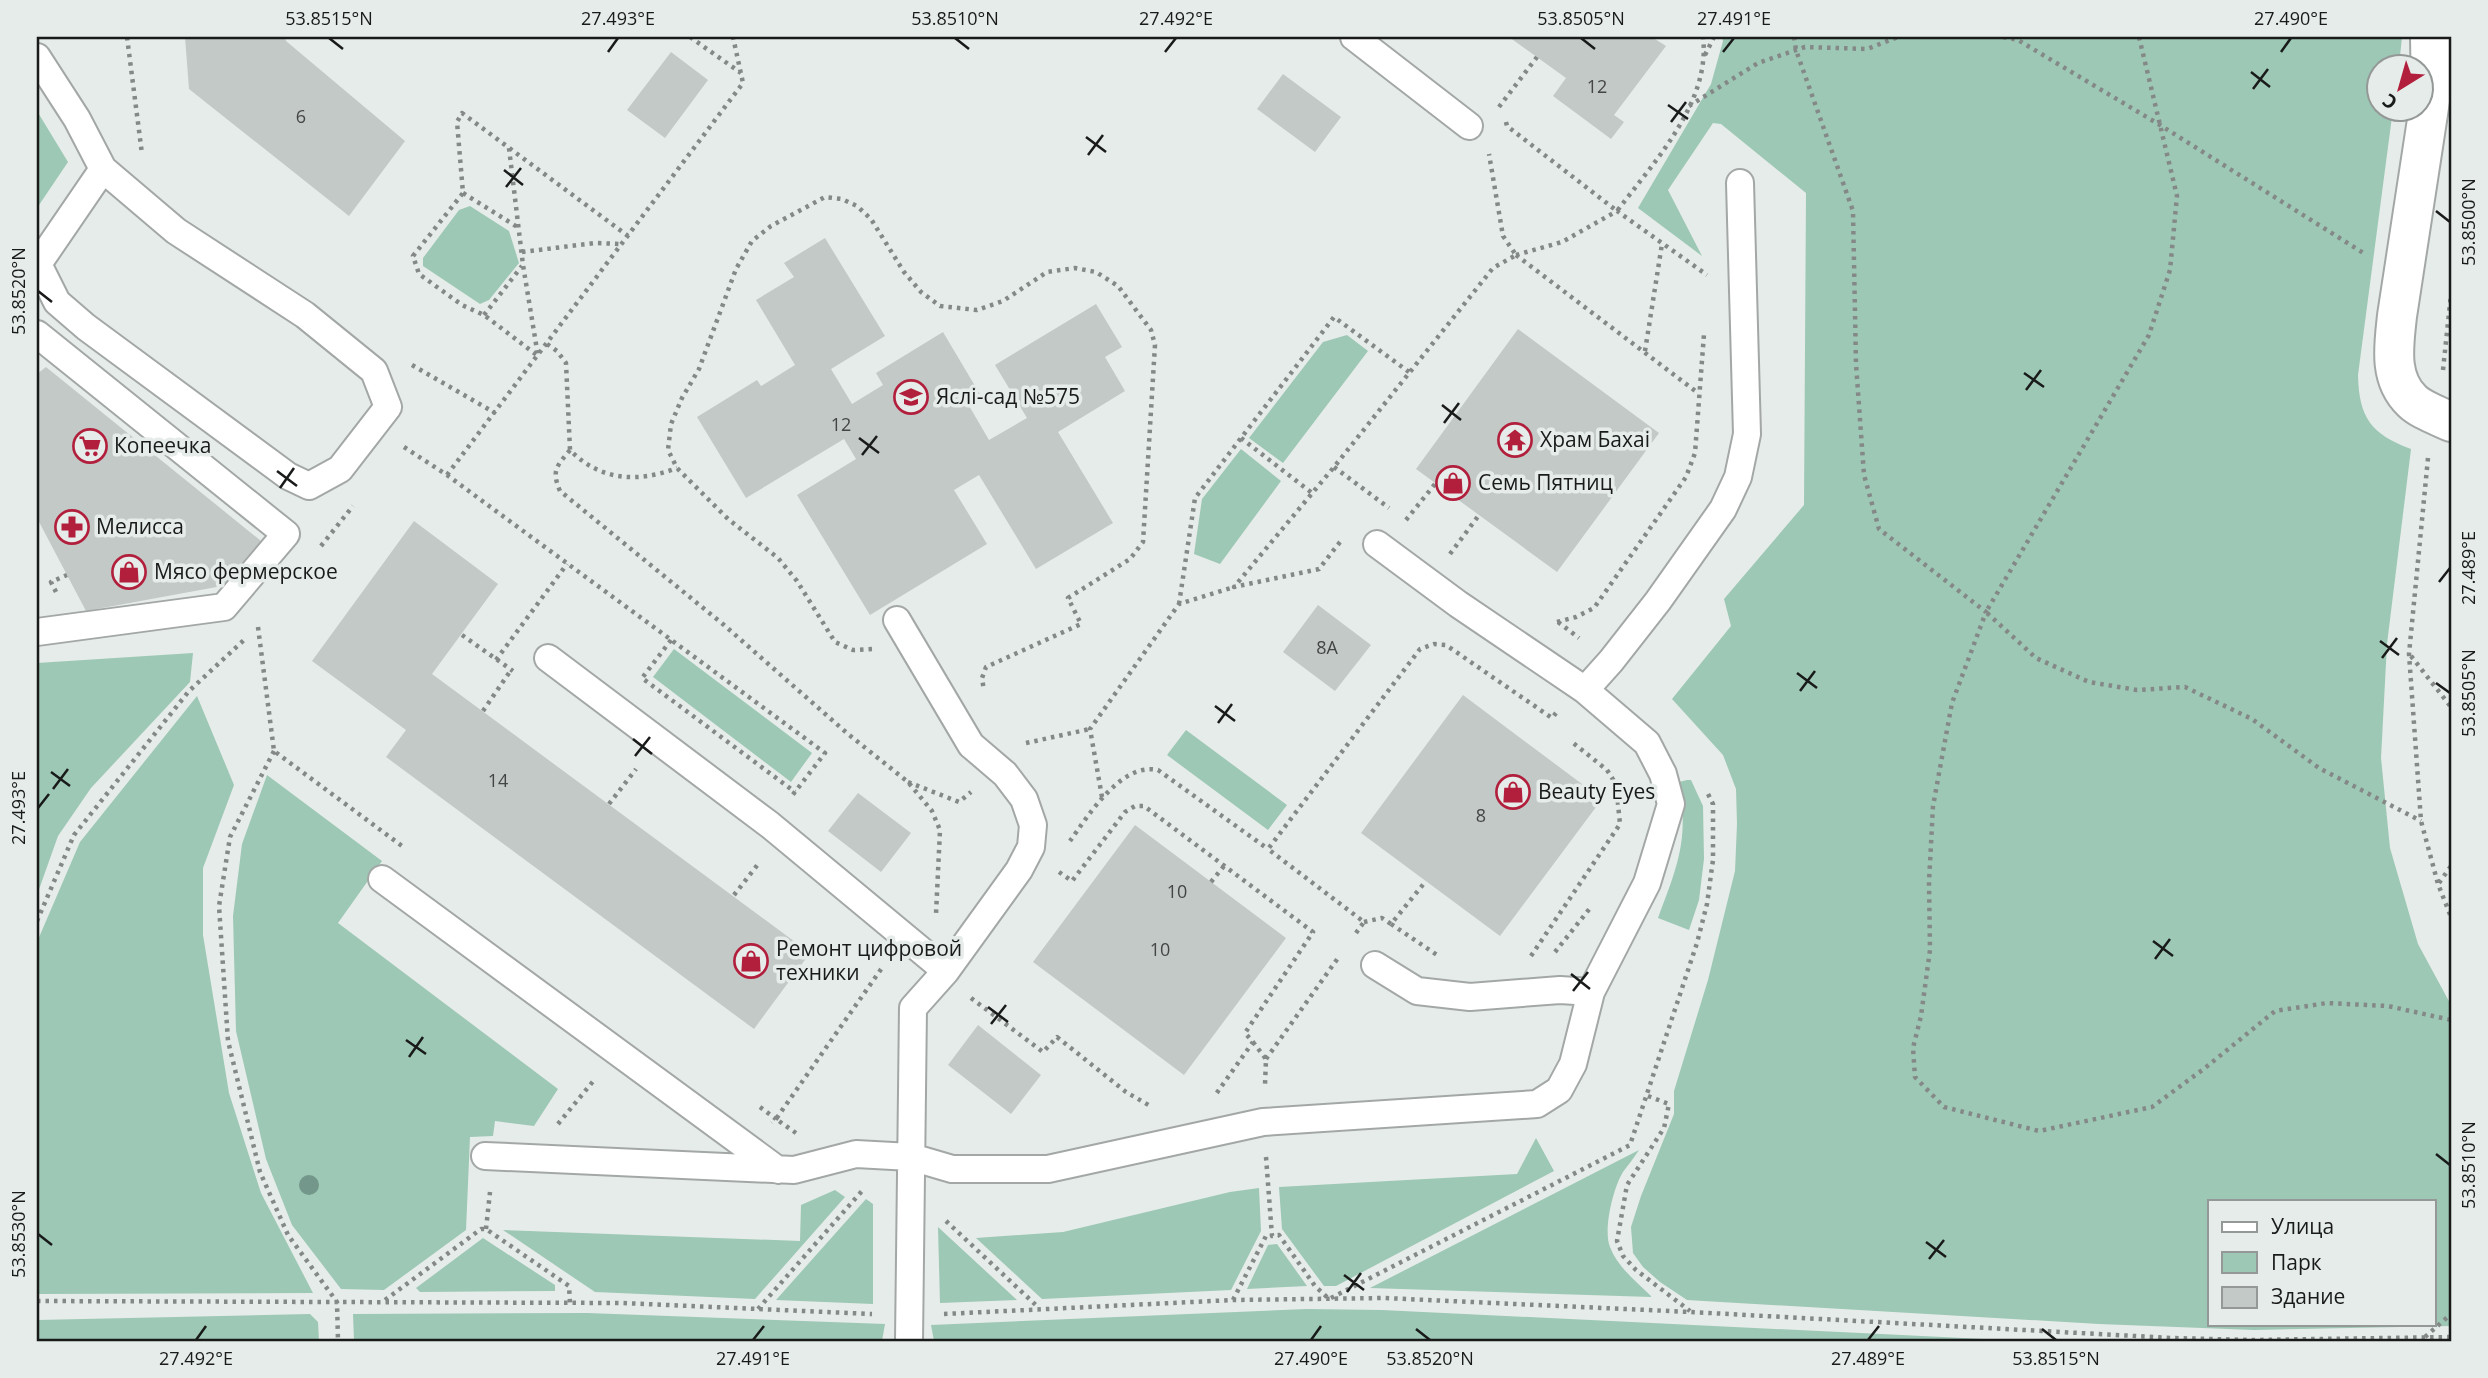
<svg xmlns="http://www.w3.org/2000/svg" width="2488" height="1378" font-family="'Open Sans',sans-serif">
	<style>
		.green { fill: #9dc8b5; fill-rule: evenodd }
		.building { fill: #c3c9c6 }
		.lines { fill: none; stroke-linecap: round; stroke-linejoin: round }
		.lane-casing { stroke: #a3a8a6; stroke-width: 30 }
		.street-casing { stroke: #a3a8a6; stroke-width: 42 }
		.path { stroke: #848987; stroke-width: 4.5; stroke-dasharray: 3.5 5; stroke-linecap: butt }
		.lane { stroke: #fff; stroke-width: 26 }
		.street { stroke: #fff; stroke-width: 38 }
		.tree { fill: #73978a }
		.ticks { fill: none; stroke: #191b1a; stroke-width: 2.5 }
		.labels { text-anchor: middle; stroke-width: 7; stroke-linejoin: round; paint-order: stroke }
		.number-label { font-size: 18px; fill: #444645 }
		.poi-label { font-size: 21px; fill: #191b1a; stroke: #e6ece9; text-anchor: start }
		.neatline { fill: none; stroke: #191b1a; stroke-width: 2.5 }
		.ticks-label { font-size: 18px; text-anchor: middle; fill: #191b1a }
	</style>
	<rect width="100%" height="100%" fill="#e6ece9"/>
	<path class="green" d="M1722 37H2402L2399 66H2380V108L2393 109 2358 375C2359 418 2371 434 2411 449L2387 644 2381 758 2390 848 2418 944 2451 1005V1326L2254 1330 2099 1324 1687 1300 1660 1282 1643 1267 1633 1253 1631 1227 1641 1196 1674 1114V1091L1708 980 1735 871 1737 824 1736 789 1723 755 1672 699 1731 626 1724 599 1804 505 1806 193 1721 124 1713 123 1668 190 1702 256 1638 208 1711 84 1723 41ZM2210 1201H2434V1324H2210Z
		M37 111 68 162 37 208Z
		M470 206 509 231 519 263 489 300 480 304 423 266V258L459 210Z
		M1347 335 1368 351 1283 463 1249 438 1323 342Z
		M1241 449 1281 481 1220 564 1194 554 1202 499Z
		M674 649 812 753 791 782 653 677Z
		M193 653 190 682 91 788 58 836 37 895V663Z
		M197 696 234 785 203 868V935L229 1093 261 1193 313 1293 37 1294V942L80 842Z
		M1186 730 1287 805 1268 830 1167 755Z
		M267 775 382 861 338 923 558 1089 534 1126 495 1121 493 1136 470 1137 466 1230 384 1290 341 1289 292 1225 266 1159 236 1031 233 916 242 844Z
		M1687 780H1691L1703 806 1704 859 1699 900 1689 930 1658 918C1678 865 1689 839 1679 782Z
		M1536 1138 1554 1171 1336 1286H1324L1282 1229 1279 1187 1517 1174Z
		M1639 1150C1634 1158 1628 1165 1623 1172 1613 1188 1603 1230 1610 1247 1618 1268 1637 1282 1652 1297L1370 1288Z
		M1259 1188 1261 1231 1231 1290 1042 1299 976 1238 1063 1232 1230 1192Z
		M835 1190 845 1197 755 1299 595 1292 503 1230 800 1241 801 1205Z
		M866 1199 873 1204V1304L776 1300Z
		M938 1227 1017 1300 940 1303Z
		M483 1238 555 1285V1291L420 1292 416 1288Z
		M1277 1244 1307 1286 1247 1289 1268 1245Z
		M1306 1309 1382 1310 2025 1341H934L931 1325Z
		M587 1313 885 1324 882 1341H354L353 1314Z
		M310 1314 318 1322 319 1341H37V1320Z"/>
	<path class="building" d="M185 37H285L286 41 405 141 349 216 189 89Z
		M1509 37H1656L1655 39 1666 46 1614 115 1624 122 1611 139 1553 96 1566 78Z
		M671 52 708 80 665 138 627 110Z
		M1283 74 1341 117 1315 152 1257 109Z
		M825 238 885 336 831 369 852 404 883 385 876 373 943 332 981 396 968 404 989 440 1027 418 995 365 1096 304 1122 347 1105 357 1125 391 1058 432 1113 523 1036 569 979 475 954 490 987 544 870 615 797 495 856 459 844 439 746 498 697 417 757 380 761 386 795 365 756 300 794 277 784 263Z
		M1518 329 1659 433 1557 572 1416 469Z
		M46 367 261 541 222 586 86 611 37 518V374Z
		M414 521 498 584 432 674 810 953 754 1029 386 757 406 730 312 661Z
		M1318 605 1371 645 1335 691 1283 652Z
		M1463 695 1602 799 1500 936 1361 833Z
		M858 793 911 833 881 872 828 831Z
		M1135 825 1286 938 1184 1075 1033 962Z
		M978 1025 1041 1075 1011 1114 948 1065Z"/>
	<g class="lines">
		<g class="lane-casing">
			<path id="lane" d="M1354 37 1469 126
				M37 57 77 119 103 169 38 264 57 302 86 327 288 476 309 486 340 469 388 407 374 371 305 315 176 231 103 169
				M37 334 286 534 224 607 37 632
				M897 620 971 745 1005 774 1024 799 1033 825 1031 847 1019 870 946 971
				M548 658 770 825 946 971 913 1008 909 1341
				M1585 690 1611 661 1658 601 1723 509 1738 477 1747 434 1740 183
				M382 879 778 1170
				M1375 965 1417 991 1470 997 1560 990 1591 992
				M485 1156 794 1170 856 1154 911 1157 952 1169H1048L1263 1122 1537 1104 1559 1090 1573 1064 1591 992 1647 883 1671 804 1663 774 1647 743 1585 690 1458 604 1377 544"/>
		</g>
		<g class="street-casing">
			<path id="street" d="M2430 37 2431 94 2397 316C2394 345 2388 378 2412 401 2421 410 2439 416 2451 422"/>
		</g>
		<path class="path" d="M127 37 142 154
			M690 37 741 73
			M1794 37 1796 50 1853 211 1856 364 1864 475 1879 529 1986 612 1952 703 1933 806 1929 882 1930 950 1921 1016 1913 1048 1915 1077 1944 1107 2039 1131 2152 1107 2205 1068 2275 1011 2327 1003 2388 1006 2451 1020
			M2003 37 2018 40 2160 125 2365 254
			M2139 37 2177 196 2170 270 2149 335 1986 612 2036 658 2089 682 2137 690 2185 687 2252 719 2319 768 2421 821
			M1705 55 1714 37
			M1689 106 1758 63 1805 47 1867 49 1898 37
			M1499 107 1537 57
			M1506 122 1507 126 1617 211C1654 162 1711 102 1703 37
			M509 148 523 265 538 356 484 315 462 305 419 274 413 256 463 193 457 122 462 113 628 236
			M463 193 519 228
			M522 252 595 243 621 244
			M1516 255 1562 242 1617 211 1707 275
			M1516 255 1698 393
			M484 315 522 266
			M547 344 557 351 566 363 570 450C600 481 638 483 677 468
			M1645 351 1662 244
			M412 365 495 413
			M2443 370 2451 294
			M1241 438 1312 493
			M404 447 447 475 825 753 791 797
			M570 450C557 466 551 470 560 491L724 625 848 734 908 782 932 811 940 830 936 914
			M2428 458 2409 654 2421 821 2438 884 2451 917
			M1334 467 1389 508
			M447 475 743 83 733 37
			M1406 520 1435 484
			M1340 542 1319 569 1234 587 1334 467 1493 268 1516 255 1503 236 1489 154
			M321 546 353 506
			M1450 554 1479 515
			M56 592 51 582 67 575
			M1179 604 1195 498 1334 317 1409 372
			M1557 622 1576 617 1594 608 1686 477 1695 453 1704 334
			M1558 622 1579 638
			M258 627 274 751 402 846
			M462 635 513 671
			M671 640 642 678 795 792
			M872 649 853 650 835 642 797 581 778 558 728 519 677 468 668 450 671 424 682 398 699 369 736 269 752 241 771 226 825 197 842 199 857 206 871 219 904 272 921 292 940 306 977 310 1003 301 1047 272 1075 268 1096 272 1118 286 1151 330 1155 345 1143 542 1130 559 1068 598 1081 624 986 667 982 678 984 691
			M2411 656 2451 707
			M496 660 567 564
			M483 711 511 670
			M1026 743 1090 729
			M274 751 230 837 219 906 228 1041 260 1172 288 1235 337 1302 338 1341
			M908 782 959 802 971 792
			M1102 797 1090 729 1179 604 1234 587
			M609 804 636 769
			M1070 841C1088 816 1121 762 1158 770L1268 849
			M1059 872 1072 881 1125 812 1135 806H1144L1313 932 1245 1033 1253 1042 1216 1094
			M1211 882 1224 866
			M2439 883 2451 866
			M734 895 759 863
			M37 921 74 835 189 691 244 640
			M1364 922 1382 918 1391 924 1426 881
			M1391 924 1437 955
			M1356 933 1364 922 1268 849 1420 649 1434 644 1446 645 1552 718 1556 713
			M1555 952 1591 907
			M1531 956 1620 824 1616 784 1607 770 1572 742
			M971 998 1043 1052 1057 1037 1126 1092 1152 1107
			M1253 1042 1266 1059 1265 1085
			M1266 1059 1338 958
			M1648 1096 1669 1104 1664 1128 1627 1185 1617 1241 1623 1256 1636 1270 1690 1311
			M760 1107 776 1119 772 1123
			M558 1124 595 1079
			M796 1133 776 1119 884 965
			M1266 1157 1272 1236 1279 1235 1315 1286 1329 1299 1630 1145 1697 943 1707 904 1713 860V804L1708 794
			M946 1221 1039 1308
			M486 1229 490 1192
			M385 1300 481 1229H486L569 1286 570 1303
			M1233 1300 1266 1236H1272
			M37 1301 622 1303 872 1314
			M758 1309 862 1191
			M944 1314 1233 1300 1384 1298 1691 1312 2172 1338 2252 1340 2451 1337
			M2425 1337 2451 1314"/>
		<use href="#lane" class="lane"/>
		<use href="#street" class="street"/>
	</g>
	<circle class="tree" cx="309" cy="1185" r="10"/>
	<path class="ticks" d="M329 38 343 49M955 38 969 49M1581 38 1595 49M608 52 618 38M1165 52 1176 38M1723 52 1734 38M2281 52 2291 38M2251 72 2270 87M2253 89 2268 69M1668 105 1688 119M1671 122 1686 102M1086 137 1106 152M1088 155 1103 135M504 170 523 185M506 187 521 168M2436 211 2450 222M38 291 52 302M2024 373 2044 387M2026 390 2041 370M1442 405 1461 420M1444 423 1459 403M859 438 879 453M862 455 877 436M277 471 297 486M280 488 294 468M2439 582 2450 568M2380 641 2399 655M2382 658 2397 638M1797 673 1817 688M2436 683 2450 693M1800 691 1815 671M1215 706 1235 721M1218 723 1232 704M633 739 652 754M635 756 650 737M51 772 70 786M53 789 68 769M38 808 49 794M2153 941 2173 956M2155 959 2170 939M1571 974 1590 989M1573 991 1588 972M988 1007 1008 1022M991 1024 1006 1005M406 1040 426 1054M409 1057 423 1037M2436 1154 2450 1165M38 1234 52 1245M1926 1242 1946 1257M1929 1259 1944 1240M1344 1275 1364 1290M1347 1292 1361 1273M1416 1329 1430 1340M2042 1329 2056 1340M196 1340 206 1326M753 1340 764 1326M1311 1340 1321 1326M1868 1340 1879 1326"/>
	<defs>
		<g id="school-ring" transform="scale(1.75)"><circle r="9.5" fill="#e6ece9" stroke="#b21f3d" stroke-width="1.5"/><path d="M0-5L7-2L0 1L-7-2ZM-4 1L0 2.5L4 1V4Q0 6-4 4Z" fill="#b21f3d"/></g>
		<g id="temple-ring" transform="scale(1.75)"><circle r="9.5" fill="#e6ece9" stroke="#b21f3d" stroke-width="1.5"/><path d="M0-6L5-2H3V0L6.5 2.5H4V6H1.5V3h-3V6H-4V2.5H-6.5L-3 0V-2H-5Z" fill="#b21f3d"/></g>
		<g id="supermarket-ring" transform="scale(1.75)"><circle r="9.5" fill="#e6ece9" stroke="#b21f3d" stroke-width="1.5"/><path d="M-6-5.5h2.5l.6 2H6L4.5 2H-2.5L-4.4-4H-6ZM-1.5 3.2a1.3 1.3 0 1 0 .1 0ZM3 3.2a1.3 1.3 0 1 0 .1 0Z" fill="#b21f3d"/></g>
		<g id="shop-ring" transform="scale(1.75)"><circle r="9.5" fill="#e6ece9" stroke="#b21f3d" stroke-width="1.5"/><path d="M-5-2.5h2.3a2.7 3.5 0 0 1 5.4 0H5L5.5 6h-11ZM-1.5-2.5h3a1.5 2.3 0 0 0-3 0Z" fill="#b21f3d"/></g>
		<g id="pharmacy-ring" transform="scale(1.75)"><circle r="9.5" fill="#e6ece9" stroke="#b21f3d" stroke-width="1.5"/><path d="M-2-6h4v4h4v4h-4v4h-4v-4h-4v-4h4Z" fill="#b21f3d"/></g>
	</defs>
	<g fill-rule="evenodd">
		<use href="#school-ring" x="911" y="397"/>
		<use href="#temple-ring" x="1515" y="440"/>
		<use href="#supermarket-ring" x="90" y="446"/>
		<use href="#shop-ring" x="1453" y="483"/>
		<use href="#pharmacy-ring" x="72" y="527"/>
		<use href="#shop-ring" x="129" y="572"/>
		<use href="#shop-ring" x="1513" y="792"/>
		<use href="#shop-ring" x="751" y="961"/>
	</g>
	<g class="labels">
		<g class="number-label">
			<text x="1597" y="93">12</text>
			<text x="301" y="123">6</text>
			<text x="841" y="431">12</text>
			<text x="1327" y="654">8А</text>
			<text x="498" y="787">14</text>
			<text x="1481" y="822">8</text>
			<text x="1177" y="898">10</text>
			<text x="1160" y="956">10</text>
		</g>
		<g class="poi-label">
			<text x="936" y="404">Яслі-сад №575</text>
			<text x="1540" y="447">Храм Бахаі</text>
			<text x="114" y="453">Копеечка</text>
			<text x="1478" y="490">Семь Пятниц</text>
			<text x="96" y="534">Мелисса</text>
			<text x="154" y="579">Мясо фермерское</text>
			<text x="1538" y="799">Beauty Eyes</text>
			<text x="776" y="956">Ремонт цифровой<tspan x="776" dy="24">техники</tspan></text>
		</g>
	</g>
	<rect width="2488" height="1378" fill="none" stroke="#e6ece9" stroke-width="77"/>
	<rect x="2208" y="1200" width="228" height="126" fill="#e6ece9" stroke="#949896" stroke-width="2"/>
	<rect x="2222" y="1222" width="35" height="10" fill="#ffffff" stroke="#949896" stroke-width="2"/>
	<text x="2271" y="1234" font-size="21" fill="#191b1a">Улица</text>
	<rect x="2222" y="1252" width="35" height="21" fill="#9dc8b5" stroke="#949896" stroke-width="2"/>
	<text x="2271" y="1270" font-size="21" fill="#191b1a">Парк</text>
	<rect x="2222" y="1287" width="35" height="21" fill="#c3c9c6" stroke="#949896" stroke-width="2"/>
	<text x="2271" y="1304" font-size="21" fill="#191b1a">Здание</text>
	<g transform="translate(2400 88) rotate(217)"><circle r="33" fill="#e6ece9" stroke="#949896" stroke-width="2"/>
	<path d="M0-5L12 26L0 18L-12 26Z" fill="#b21f3d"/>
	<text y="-10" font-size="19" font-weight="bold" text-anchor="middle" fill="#191b1a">С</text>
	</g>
	<rect x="38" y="38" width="2412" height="1302" class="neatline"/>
	<g class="ticks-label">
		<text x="329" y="25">53.8515°N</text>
		<text x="618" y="25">27.493°E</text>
		<text x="955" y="25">53.8510°N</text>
		<text x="1176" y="25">27.492°E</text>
		<text x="1581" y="25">53.8505°N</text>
		<text x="1734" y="25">27.491°E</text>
		<text x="2291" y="25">27.490°E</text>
		<text transform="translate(2469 222) rotate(-90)" y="6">53.8500°N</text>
		<text transform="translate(19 291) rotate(-90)" y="6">53.8520°N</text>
		<text transform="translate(2469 568) rotate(-90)" y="6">27.489°E</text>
		<text transform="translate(2469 693) rotate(-90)" y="6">53.8505°N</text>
		<text transform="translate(19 808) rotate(-90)" y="6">27.493°E</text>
		<text transform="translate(2469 1165) rotate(-90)" y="6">53.8510°N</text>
		<text transform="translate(19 1234) rotate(-90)" y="6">53.8530°N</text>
		<text x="196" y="1365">27.492°E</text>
		<text x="753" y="1365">27.491°E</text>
		<text x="1311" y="1365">27.490°E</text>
		<text x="1430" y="1365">53.8520°N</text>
		<text x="1868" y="1365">27.489°E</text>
		<text x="2056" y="1365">53.8515°N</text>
	</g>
</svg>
